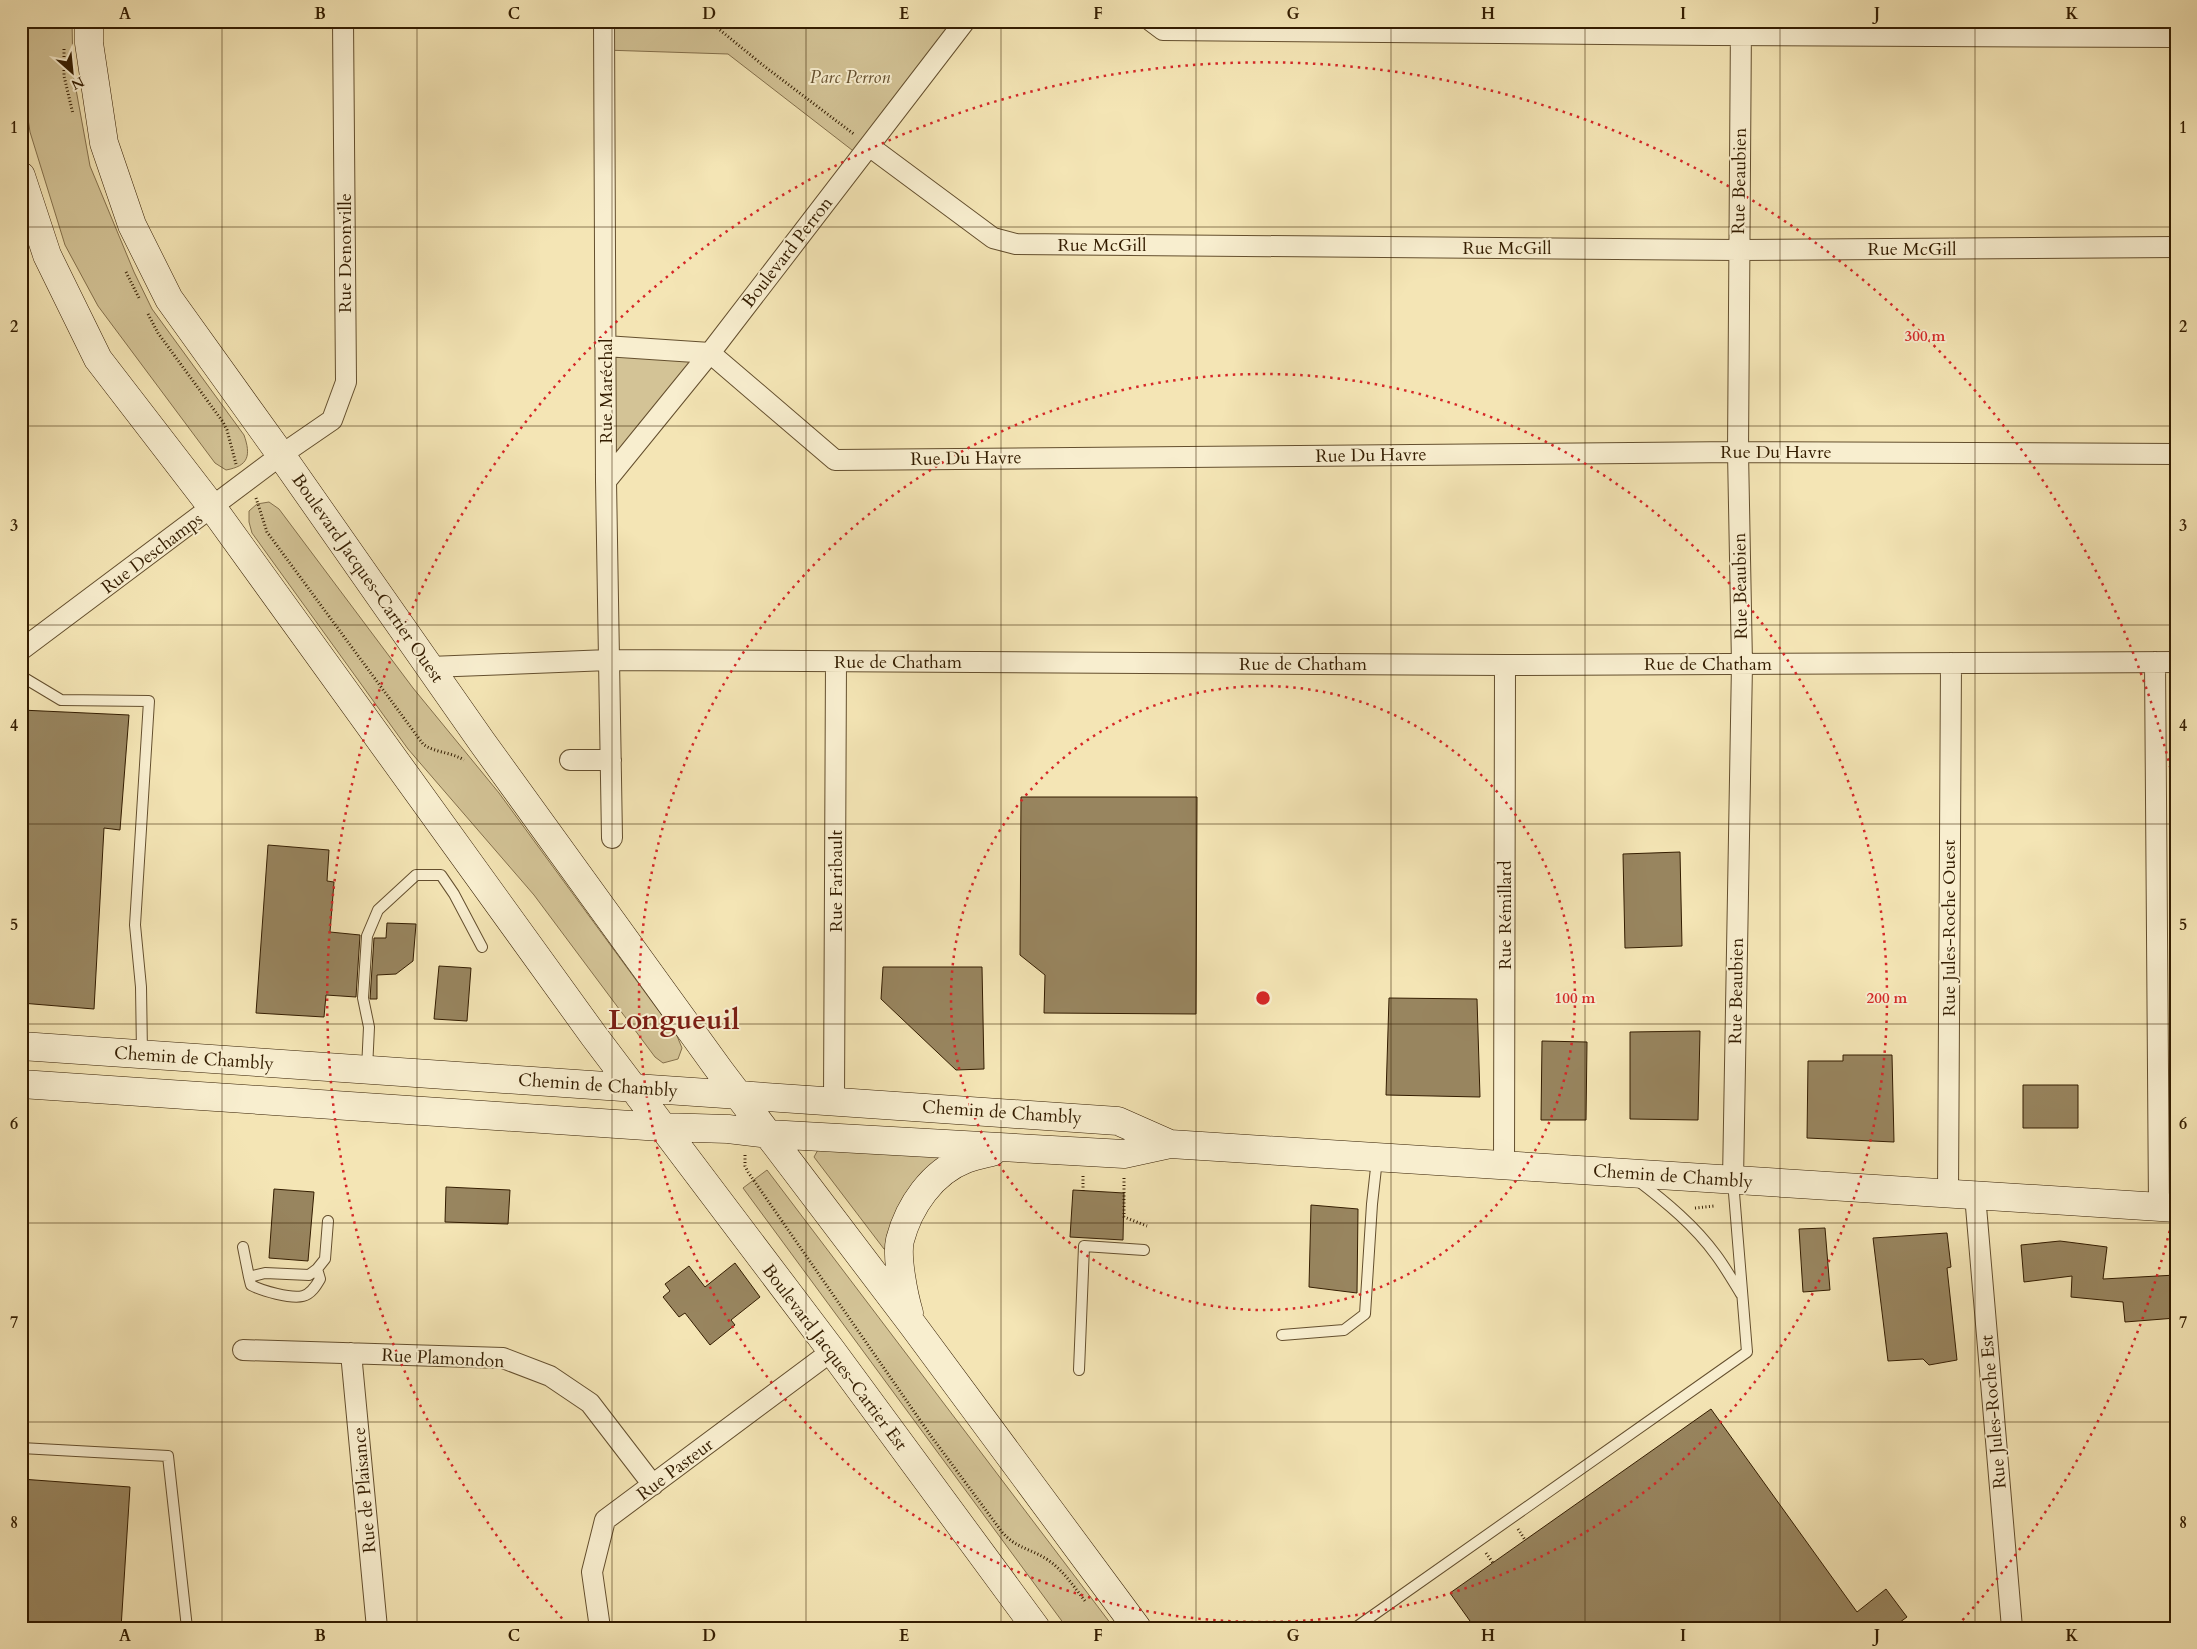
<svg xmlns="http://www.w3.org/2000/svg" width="2197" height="1649" font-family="Cardo,serif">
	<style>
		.green { fill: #d3c396; stroke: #84704c }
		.building { fill: #98855f; stroke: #341d01 }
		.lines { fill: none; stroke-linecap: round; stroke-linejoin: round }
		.lane-casing { stroke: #644f2e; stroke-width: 12 }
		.street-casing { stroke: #644f2e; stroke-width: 22 }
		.secondary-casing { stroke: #341d01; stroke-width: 29 }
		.path { stroke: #341d01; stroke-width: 3; stroke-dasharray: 1 2.5; stroke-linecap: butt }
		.lane { stroke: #f8eecf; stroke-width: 10 }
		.street { stroke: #f8eecf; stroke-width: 20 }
		.secondary { stroke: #f8eecf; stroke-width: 28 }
		.grid { fill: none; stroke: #341d01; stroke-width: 1; stroke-opacity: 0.55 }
		.ring { fill: none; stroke: #d62828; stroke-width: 2.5; stroke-dasharray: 2.5 5 }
		.labels { text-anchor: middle; stroke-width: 4; stroke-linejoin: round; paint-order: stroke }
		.park-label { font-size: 18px; font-style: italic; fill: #644f2e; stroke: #f8eecf }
		.street-label { font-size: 18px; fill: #341d01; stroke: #f8eecf }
		.town-label { font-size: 28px; font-weight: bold; fill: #7a1f14; stroke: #f8eecf }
		.centre { fill: #d62828; stroke: #f8eecf; stroke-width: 2.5 }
		.ring-label { font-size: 15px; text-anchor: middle; font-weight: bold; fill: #d62828; stroke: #f8eecf; stroke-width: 4; stroke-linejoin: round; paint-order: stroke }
		.neatline { fill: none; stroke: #341d01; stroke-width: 2 }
		.grid-label { font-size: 16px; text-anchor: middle; font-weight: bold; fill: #341d01 }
	</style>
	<rect width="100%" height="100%" fill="#f4e5b5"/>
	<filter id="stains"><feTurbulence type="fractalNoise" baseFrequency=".004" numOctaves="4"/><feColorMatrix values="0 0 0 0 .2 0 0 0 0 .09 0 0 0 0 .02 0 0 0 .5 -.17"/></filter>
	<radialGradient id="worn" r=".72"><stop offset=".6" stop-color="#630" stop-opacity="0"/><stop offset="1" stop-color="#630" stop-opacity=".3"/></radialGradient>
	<path class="green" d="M21 21H72L73 73 90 166 134 272 152 309 244 435C251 455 249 466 226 470L215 463 98 306 65 245 30 132 21 72Z
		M604 21H965L861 157 728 54 604 50Z
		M605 346 710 353 606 481Z
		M269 502 279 509 413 688 499 793 677 1036 682 1048 678 1059 663 1063 655 1057 534 895 408 749 252 533 249 522V511L257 504Z
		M819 1148 952 1154 891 1249H884L814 1157Z
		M767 1170 1114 1628H1067L743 1188Z"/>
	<path class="building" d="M21 710 129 715 120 830 104 828 94 1009 21 1003Z
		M1021 797H1197L1196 1014 1044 1013 1045 975 1020 955Z
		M268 845 329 850 327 881 334 882 330 932 360 935 356 997 326 995 324 1017 256 1013Z
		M1680 852 1682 946 1625 948 1623 854Z
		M387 923 416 924 413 961 396 974 377 975V999H370L374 938H386Z
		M439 966 471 968 467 1021 434 1019Z
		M883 967H982L984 1069 956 1070 881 999Z
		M1389 998 1477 999 1480 1097 1386 1095Z
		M1700 1031 1698 1120 1630 1119V1032Z
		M1542 1041 1587 1042 1586 1120H1541Z
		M1843 1055H1892L1894 1142 1807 1138 1808 1061H1843Z
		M2023 1085H2078V1128H2023Z
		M446 1187 510 1190 508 1224 445 1222Z
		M274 1189 314 1192 308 1261 269 1258Z
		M1073 1190 1124 1193 1123 1240 1070 1237Z
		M1311 1205 1358 1209 1357 1293 1309 1287Z
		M1825 1228 1830 1290 1803 1292 1799 1229Z
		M1947 1233 1951 1267 1947 1268 1957 1360 1929 1365 1923 1359 1888 1361 1873 1238Z
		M2060 1241 2107 1247 2103 1279 2176 1275V1318L2125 1322 2123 1302 2071 1297 2072 1276 2024 1282 2021 1245Z
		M735 1263 760 1297 731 1320 735 1325 710 1345 685 1313 679 1317 663 1297 670 1291 665 1284 689 1266 705 1287Z
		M1711 1409 1857 1612 1886 1589 1907 1617 1892 1628H1475L1450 1593Z
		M21 1479 130 1487 121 1628H21Z"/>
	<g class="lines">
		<g class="lane-casing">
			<path id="lane" d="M21 676 61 700 149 701 135 925 141 987 142 1053
				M367 1069 369 1027 363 998 367 936 378 910 416 875H441L454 894 482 947
				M1637 1180C1666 1202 1695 1226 1716 1255 1725 1267 1733 1281 1741 1294
				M243 1247 249 1277 265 1273 309 1275 317 1269 325 1259 328 1221
				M249 1277 251 1285C262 1291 291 1299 303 1296 311 1294 316 1286 320 1279L317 1269
				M1282 1335 1344 1330 1365 1314 1372 1204 1377 1159
				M1079 1370 1084 1246 1144 1250
				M21 1448 168 1456 187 1628
				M1355 1628 1747 1352 1733 1181"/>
		</g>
		<g class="street-casing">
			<path id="street" d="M604 21 606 481 612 838
				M1151 21 1163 30 1713 35 2176 37
				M869 146 993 238 1016 244 1738 250 2176 247
				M605 346 710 353 835 460 1738 452 2176 454
				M606 481 710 353 965 21
				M21 650 281 455 332 420 346 382 343 21
				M2155 662 2159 1207
				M430 667 609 660 1505 665 2176 662
				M570 760H611
				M834 1100 836 662
				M1504 1165 1505 665
				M1733 1180 1742 664 1738 452 1741 21
				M1948 1194 1951 663
				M1975 1195 2012 1628
				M243 1350 503 1358 550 1376 590 1403 653 1485
				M351 1353 377 1628
				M600 1628 592 1572 605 1520 832 1351"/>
		</g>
		<g class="secondary-casing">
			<path id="secondary" d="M89 21V43L104 143 132 225 169 299 281 455 482 742 720 1071 912 1324 1137 1628
				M21 176 47 255 98 359 212 507 594 1036 832 1351 1036 1628
				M21 1046 1118 1121 1170 1144
				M21 1084 661 1127 728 1129 768 1134 1124 1154 1170 1144 2176 1208
				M909 1313C904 1296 896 1257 900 1240 909 1206 932 1172 966 1159 974 1156 984 1154 992 1152"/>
		</g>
		<path class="path" d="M709 21 764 66 855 135
			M64 49V76L73 114
			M126 272 140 300
			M148 314 158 333 223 422 227 430 236 464
			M256 498 267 532 423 744C435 753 451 752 464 760
			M745 1155V1166L748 1172 931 1436 1002 1532C1015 1548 1032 1549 1048 1560 1064 1571 1074 1587 1085 1601
			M1124 1178V1217L1147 1226
			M1083 1191V1174
			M1695 1208 1714 1206
			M1518 1529 1525 1540
			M1486 1553 1493 1563"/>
		<use href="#lane" class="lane"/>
		<use href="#street" class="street"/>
		<use href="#secondary" class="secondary"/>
	</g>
	<path class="grid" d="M222 21V1628M417 21V1628M612 21V1628M806 21V1628M1001 21V1628M1196 21V1628M1391 21V1628M1585 21V1628M1780 21V1628M1975 21V1628M21 227H2176M21 426H2176M21 625H2176M21 824H2176M21 1024H2176M21 1223H2176M21 1422H2176"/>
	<g class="ring">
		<circle cx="1263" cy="998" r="312"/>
		<circle cx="1263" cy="998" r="624"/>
		<path d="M2175 1209A936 936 0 0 1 1959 1624M567 1624A936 936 0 1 1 2175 787"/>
	</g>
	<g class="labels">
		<g class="park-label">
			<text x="850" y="83">Parc Perron</text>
		</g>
		<g class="street-label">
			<text transform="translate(1739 181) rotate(-89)" y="6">Rue Beaubien</text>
			<text x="1102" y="251">Rue McGill</text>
			<text x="1507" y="254">Rue McGill</text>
			<text x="1912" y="255">Rue McGill</text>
			<text transform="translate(787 252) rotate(-52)" y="6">Boulevard Perron</text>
			<text transform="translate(345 253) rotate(-90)" y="6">Rue Denonville</text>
			<text transform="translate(606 391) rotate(-90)" y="6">Rue Maréchal</text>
			<text x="1776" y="458">Rue Du Havre</text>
			<text transform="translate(1371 455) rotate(-1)" y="6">Rue Du Havre</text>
			<text transform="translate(966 458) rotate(-1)" y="6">Rue Du Havre</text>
			<text transform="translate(152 553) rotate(-37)" y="6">Rue Deschamps</text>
			<text transform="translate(368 578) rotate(55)" y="6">Boulevard Jacques-Cartier Ouest</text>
			<text transform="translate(1740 586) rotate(-91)" y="6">Rue Beaubien</text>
			<text x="898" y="668">Rue de Chatham</text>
			<text x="1303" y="670">Rue de Chatham</text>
			<text x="1708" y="670">Rue de Chatham</text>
			<text transform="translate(836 881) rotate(-90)" y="6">Rue Faribault</text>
			<text transform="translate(1505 915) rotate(-90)" y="6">Rue Rémillard</text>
			<text transform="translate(1949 928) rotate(-90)" y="6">Rue Jules-Roche Ouest</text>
			<text transform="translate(1736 991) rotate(-89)" y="6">Rue Beaubien</text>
			<text transform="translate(194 1058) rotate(4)" y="6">Chemin de Chambly</text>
			<text transform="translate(598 1085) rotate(4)" y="6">Chemin de Chambly</text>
			<text transform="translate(1002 1112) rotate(4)" y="6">Chemin de Chambly</text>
			<text transform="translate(1673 1176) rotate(4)" y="6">Chemin de Chambly</text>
			<text transform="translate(835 1357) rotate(53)" y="6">Boulevard Jacques-Cartier Est</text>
			<text transform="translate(443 1358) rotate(3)" y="6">Rue Plamondon</text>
			<text transform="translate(1993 1412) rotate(-95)" y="6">Rue Jules-Roche Est</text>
			<text transform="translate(675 1469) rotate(-37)" y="6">Rue Pasteur</text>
			<text transform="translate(364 1490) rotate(-95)" y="6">Rue de Plaisance</text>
		</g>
		<g class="town-label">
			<text x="674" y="1029">Longueuil</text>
		</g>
	</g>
	<circle cx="1263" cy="998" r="8" class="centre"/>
	<g class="ring-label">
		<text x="1925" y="341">300 m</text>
		<text x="1575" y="1003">100 m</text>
		<text x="1887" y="1003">200 m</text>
	</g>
	<rect width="2197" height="1649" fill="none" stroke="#f4e5b5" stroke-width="55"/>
	<g transform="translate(72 72) rotate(153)" stroke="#f8eecf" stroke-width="4" paint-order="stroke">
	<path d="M0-4L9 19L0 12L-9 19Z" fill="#341d01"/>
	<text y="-8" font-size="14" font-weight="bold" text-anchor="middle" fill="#341d01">N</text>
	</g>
	<rect x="28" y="28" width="2142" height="1594" class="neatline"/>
	<g class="grid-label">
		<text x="125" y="19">A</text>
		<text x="320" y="19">B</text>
		<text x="514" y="19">C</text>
		<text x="709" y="19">D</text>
		<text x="904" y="19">E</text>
		<text x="1098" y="19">F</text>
		<text x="1293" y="19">G</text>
		<text x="1488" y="19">H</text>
		<text x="1683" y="19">I</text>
		<text x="1877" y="19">J</text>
		<text x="2072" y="19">K</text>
		<text x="14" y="133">1</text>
		<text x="2183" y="133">1</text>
		<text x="14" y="332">2</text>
		<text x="2183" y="332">2</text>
		<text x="14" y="531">3</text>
		<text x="2183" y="531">3</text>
		<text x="14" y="731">4</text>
		<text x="2183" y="731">4</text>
		<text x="14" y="930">5</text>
		<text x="2183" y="930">5</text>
		<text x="14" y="1129">6</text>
		<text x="2183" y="1129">6</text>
		<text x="14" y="1328">7</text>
		<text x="2183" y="1328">7</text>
		<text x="14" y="1528">8</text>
		<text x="2183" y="1528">8</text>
		<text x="125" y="1641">A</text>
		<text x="320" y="1641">B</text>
		<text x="514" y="1641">C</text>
		<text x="709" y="1641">D</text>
		<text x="904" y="1641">E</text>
		<text x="1098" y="1641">F</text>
		<text x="1293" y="1641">G</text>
		<text x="1488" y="1641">H</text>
		<text x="1683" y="1641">I</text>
		<text x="1877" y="1641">J</text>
		<text x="2072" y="1641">K</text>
	</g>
	<rect width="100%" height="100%" filter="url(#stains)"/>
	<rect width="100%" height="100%" fill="url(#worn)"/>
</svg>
